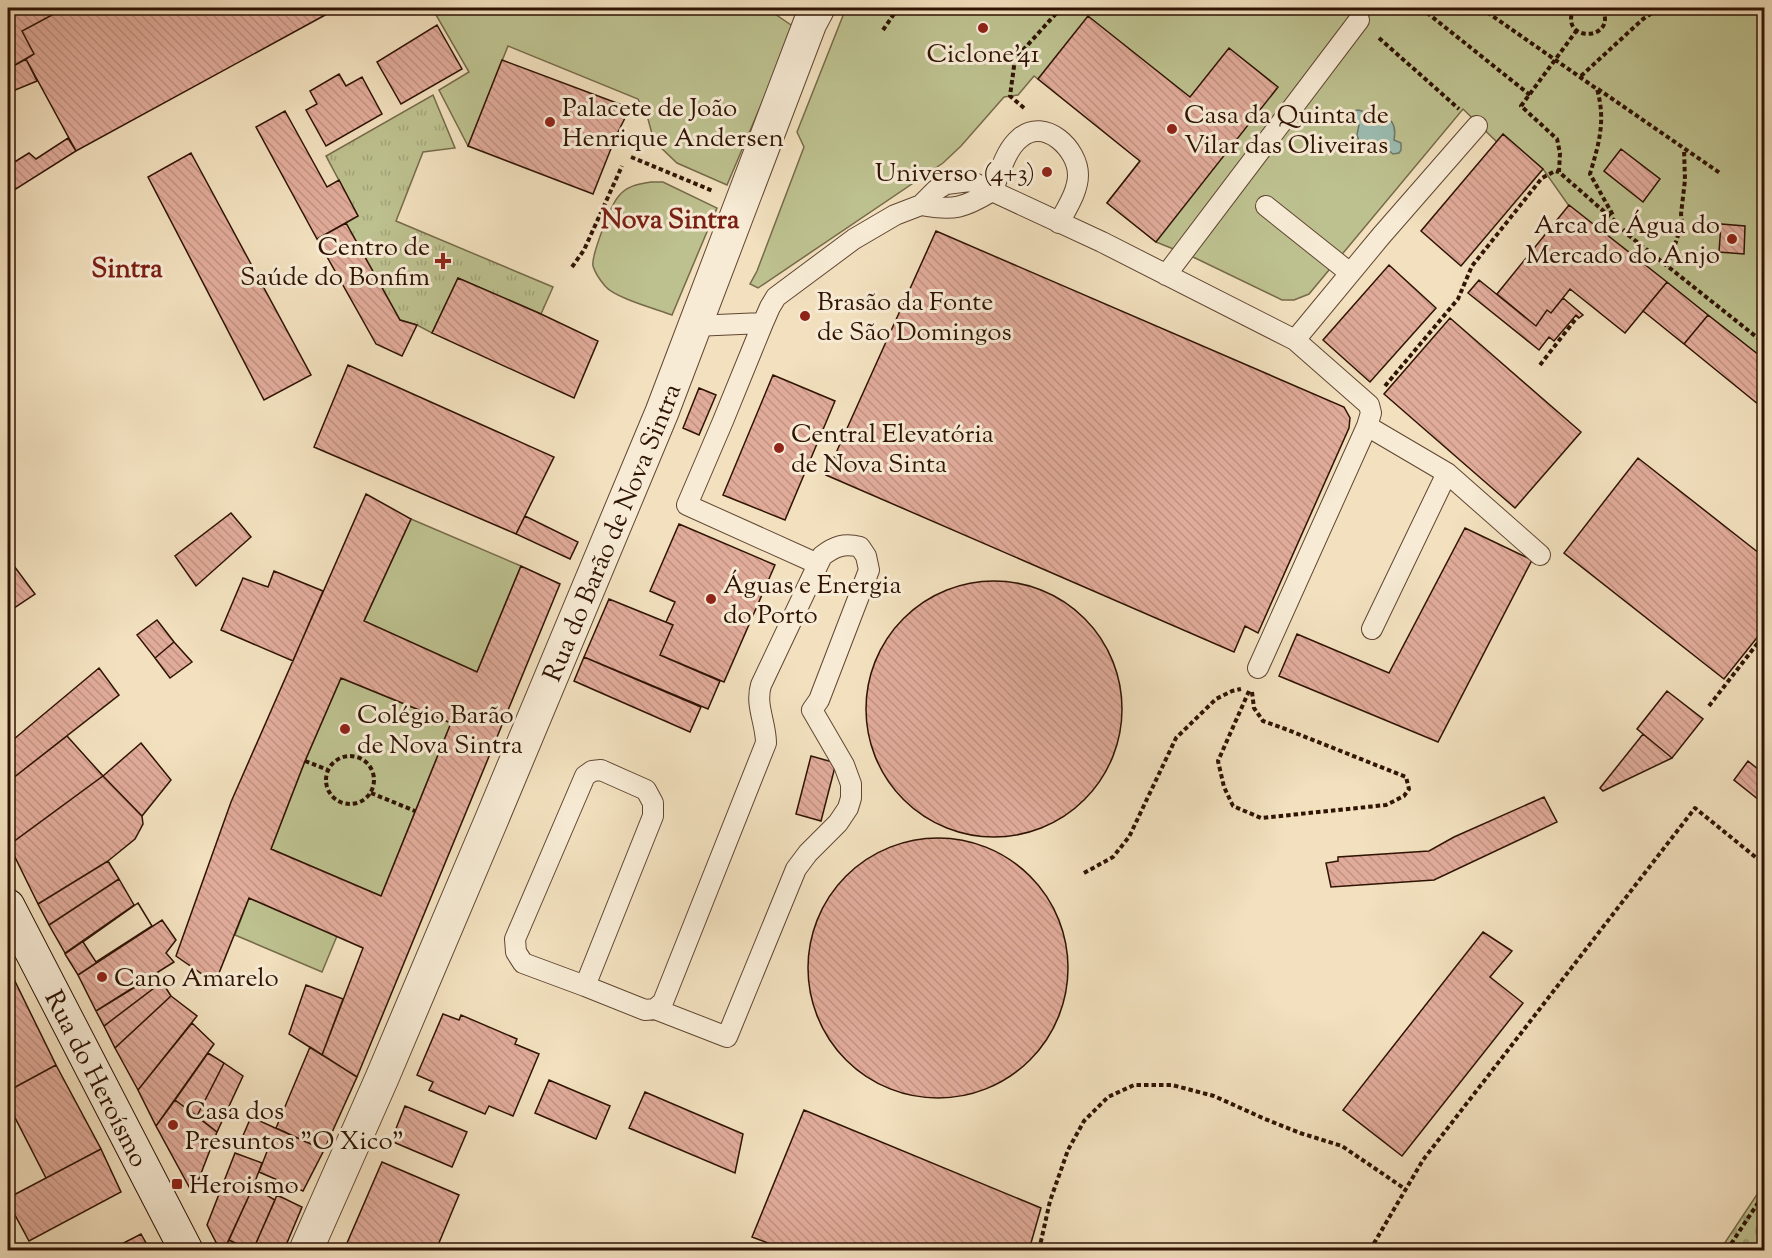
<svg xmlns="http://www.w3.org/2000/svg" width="1772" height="1258" font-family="'Sorts Mill Goudy',serif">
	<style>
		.grass { fill: url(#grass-tufts); stroke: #766a49; stroke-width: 1.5 }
		.cemetery { fill: url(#cemetery-stones); stroke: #766a49; stroke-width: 1.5 }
		.green { fill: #bdc18f; stroke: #766a49; stroke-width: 1.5 }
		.water { fill: #9bbdb2; stroke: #70796c; stroke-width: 1.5 }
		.building { fill: url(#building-back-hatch); stroke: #2f1303; stroke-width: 1.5; fill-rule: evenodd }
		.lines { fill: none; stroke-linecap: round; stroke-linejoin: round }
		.lane-casing { stroke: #604632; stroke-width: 22 }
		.street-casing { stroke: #604632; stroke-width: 35 }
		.secondary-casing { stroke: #2f1303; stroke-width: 35 }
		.path { stroke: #2f1303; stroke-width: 4; stroke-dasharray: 4.5 3; stroke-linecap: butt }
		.lane { stroke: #f7ebd5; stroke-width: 20 }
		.street { stroke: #f7ebd5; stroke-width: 33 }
		.secondary { stroke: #f7ebd5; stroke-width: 33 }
		.poi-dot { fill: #8f2418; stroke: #f7ebd5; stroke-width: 2 }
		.labels { text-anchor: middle; stroke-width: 6; stroke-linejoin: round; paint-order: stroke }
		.poi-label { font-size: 26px; fill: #2f1303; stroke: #f7ebd5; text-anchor: start }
		.street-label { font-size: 26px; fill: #2f1303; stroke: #f7ebd5 }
		.neighbourhood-label { font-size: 27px; font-weight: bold; fill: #7a1f14; stroke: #f7ebd5 }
	</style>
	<defs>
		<pattern id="grass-tufts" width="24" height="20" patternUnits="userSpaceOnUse" patternTransform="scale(1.5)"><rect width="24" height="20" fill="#bdc18f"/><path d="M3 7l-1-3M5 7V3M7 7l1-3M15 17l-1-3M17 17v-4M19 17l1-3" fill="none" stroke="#a3a57a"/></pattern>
		<pattern id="cemetery-stones" width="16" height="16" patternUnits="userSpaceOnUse" patternTransform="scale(1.5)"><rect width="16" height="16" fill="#bdc18f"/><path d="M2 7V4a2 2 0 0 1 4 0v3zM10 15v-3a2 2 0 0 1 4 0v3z" fill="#a3a57a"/></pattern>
		<pattern id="building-back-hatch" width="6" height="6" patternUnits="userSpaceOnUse" patternTransform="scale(1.5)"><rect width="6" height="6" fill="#e1ab9a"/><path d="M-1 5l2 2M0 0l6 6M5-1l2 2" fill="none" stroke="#c19283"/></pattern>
	</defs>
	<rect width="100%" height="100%" fill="#f2e0be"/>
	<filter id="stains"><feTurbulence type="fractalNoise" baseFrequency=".00333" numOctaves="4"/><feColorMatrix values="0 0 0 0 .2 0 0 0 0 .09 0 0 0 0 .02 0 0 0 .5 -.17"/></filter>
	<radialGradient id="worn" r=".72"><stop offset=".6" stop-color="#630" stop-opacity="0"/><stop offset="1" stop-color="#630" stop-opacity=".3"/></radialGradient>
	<path class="grass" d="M433 95 455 148 423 152 396 221 553 287 541 314 458 278 432 333 417 325 400 320 346 223 358 216 326 156Z"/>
	<path class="cemetery" d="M1764 1184V1250H1720Z"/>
	<path class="green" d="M432 8H766L794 27 727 185 677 163 654 141 648 119 638 99 508 46 468 146 439 90 469 72Z
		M846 8H1764V359L1569 206 1543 169 1503 134 1497 142 1463 109 1309 294 1294 300H1282L1191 256 1156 242 1107 203 1140 161 1034 76 1018 95 1004 97 961 146 943 163 758 288 750 284 757 271 804 147 797 132Z
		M651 182H663L717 208 672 315C656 309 615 298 605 286 600 280 595 273 593 266 591 256 611 205 618 197 626 186 638 184 651 182Z
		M411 519 521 566 477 672 364 621Z
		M341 678 451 723 381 896 271 849 305 761Z
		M249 898 337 936 322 972 235 935Z"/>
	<path class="water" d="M1358 110 1362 111 1365 117C1384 111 1398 119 1394 140L1401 143V150L1399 153 1393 154 1387 149 1377 153 1367 151 1360 144 1357 135 1359 125 1352 122 1351 118 1354 111Z"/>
	<path class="building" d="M8 8H65L22 31 34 54 8 69Z
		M65 8H338L76 151 26 59 34 54 22 31Z
		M1088 16 1190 97 1229 48 1278 87 1156 242 1107 203 1140 161 1038 79Z
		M437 25 462 69 401 104 377 62Z
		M26 59 37 81 15 90 8 103V69Z
		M502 60 630 108 616 136 593 194 468 146Z
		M339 74 346 86 362 77 382 114 326 146 306 110 317 104 310 91Z
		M285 111 327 187 339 180 358 216 317 239 256 127Z
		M1503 134 1543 169 1461 266 1421 231Z
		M68 138 76 151 8 194V166L29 153 36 159Z
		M1621 149 1660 179 1643 202 1604 171Z
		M191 153 311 375 264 400 148 177Z
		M1569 205 1667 282 1625 333 1570 289 1551 313 1547 310 1536 326 1497 294Z
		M346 223 400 320 417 325 402 356 376 344 317 239Z
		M1721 224 1745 226 1744 254 1719 252Z
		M936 231 1344 407 1350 418 1349 428 1258 633 1245 626 1234 652 826 475Z
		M1389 265 1436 308 1370 382 1323 340Z
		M458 278 541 314 598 341 574 398 432 333Z
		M1479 280 1536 326 1547 310 1551 313 1563 298 1583 315 1579 318 1576 315 1554 341 1549 337 1539 350 1468 293Z
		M1667 282 1708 315 1684 344 1643 311Z
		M1708 315 1764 359V409L1684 344Z
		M1450 318 1581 432 1515 508 1384 394Z
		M348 365 554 457 516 534 314 447Z
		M773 375 835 401 785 520 723 495Z
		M699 388 716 395 699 435 683 428Z
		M1638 458 1764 557V629L1724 679 1564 553Z
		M366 494 411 519 364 621 477 672 521 566 560 584 357 1077 322 1055 363 948 249 898 215 983 176 956 231 802ZM341 678 451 723 381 896 271 849 305 761Z
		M231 513 251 537 196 586 175 556Z
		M525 516 578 542 570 559 516 534Z
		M679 524 775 565 724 682 660 655 673 625 666 622 675 602 650 591Z
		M1465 528 1532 560 1438 742 1279 676 1297 634 1389 673Z
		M14 566 35 594 8 612V570Z
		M274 571 323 591 293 661 221 630 243 578 268 587Z
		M866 709a128 128 0 1 1 256 0a128 128 0 1 1-256 0Z
		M609 599 673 625 660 655 720 681 708 709 584 657Z
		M157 620 174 642 155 658 137 635Z
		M174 642 192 662 170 678 155 658Z
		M584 657 701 707 690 732 574 681Z
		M99 668 119 695 8 782V744Z
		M1667 691 1703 719 1672 758 1637 729Z
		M1643 734 1672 758 1603 791 1600 788Z
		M67 736 103 776 9 845 8 842V782Z
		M141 743 171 780 142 816 103 776Z
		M811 756 836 763 821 821 796 814Z
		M1748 761 1764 774V804L1734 780Z
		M103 776 142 816 143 824 135 839 108 861 38 904 9 845Z
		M1544 797 1557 822 1434 880 1331 887 1326 863 1338 861V857L1429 851 1454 837Z
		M808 968a130 130 0 1 1 260 0a130 130 0 1 1-260 0Z
		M108 861 119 879 49 925 38 904Z
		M119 879 134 905 65 953 49 925Z
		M138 903 152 926 78 975 65 954Z
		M138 903 152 926 96 962 83 942Z
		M162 920 176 940 166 953 174 962 96 1011 78 975Z
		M1483 932 1512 951 1490 977 1523 1003 1402 1156 1343 1110Z
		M8 967 56 1065 8 1091Z
		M158 973 162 982 104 1026 96 1011Z
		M162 982 171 996 115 1048 104 1026Z
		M306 985 343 999 322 1055 289 1034Z
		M171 996 197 1016 138 1090 115 1048Z
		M443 1014 459 1020 461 1015 517 1039 515 1044 539 1054 513 1116 489 1106 485 1114 429 1090 433 1082 417 1075Z
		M192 1023 214 1044 156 1126 138 1090Z
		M310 1047 357 1077 324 1150 276 1128Z
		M208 1053 224 1063 197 1116 175 1100Z
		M224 1063 243 1076 217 1132 197 1116Z
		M56 1065 101 1149 46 1178 8 1104V1091Z
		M549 1080 610 1106 596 1139 535 1113Z
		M645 1092 743 1134 735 1173 629 1128Z
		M175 1100 217 1132 193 1194 156 1126Z
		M405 1106 467 1132 452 1167 391 1141Z
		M804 1110 1041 1208 1029 1250H787L752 1237Z
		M251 1117 324 1150 303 1191 259 1172 268 1149 242 1138Z
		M101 1149 121 1192 29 1241 8 1202V1198Z
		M235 1153 262 1163 253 1187 224 1250H220L207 1225Z
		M382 1162 459 1195 436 1250H344Z
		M253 1187 275 1200 253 1250H249L229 1240Z
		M277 1195 302 1207 284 1250H253Z
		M141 1234 150 1250H110Z
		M229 1240 249 1250H224Z"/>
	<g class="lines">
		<g class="lane-casing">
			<path id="lane" d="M1266 206 1350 273
				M1059 223C1066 209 1078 192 1078 175 1078 149 1045 117 1020 138 1005 150 1000 174 992 191L1102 242 1295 340 1369 405 1371 413 1367 426 1447 473 1540 555
				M1166 275 1359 20
				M694 326 763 323
				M1295 340 1381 236 1477 126
				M818 564 687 505 723 421 763 323 770 307 776 297 854 239 895 215 921 205 936 190 946 184 970 181 992 191C964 208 954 211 921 205
				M1372 629 1447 473
				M1258 668 1367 426
				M601 770 646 790 653 803V816L585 986 523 963 516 952 515 939 585 776 592 771Z
				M585 986 645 1010 655 1009 663 1002 766 743C766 723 755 705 761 685L822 556C835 546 844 543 860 547L866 556 869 570 819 700 812 710 844 765 851 784V798L848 808 838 823 808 853 796 869 727 1037 655 1009"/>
		</g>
		<g class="street-casing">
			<g id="street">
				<path id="s1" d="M306 1250 382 1078 491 821 662 412 810 23 818 8"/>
			</g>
		</g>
		<g class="secondary-casing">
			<g id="secondary">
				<path id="s2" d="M8 906 186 1250"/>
			</g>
		</g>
		<path class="path" d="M1394 8 1398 9 1402 8
			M1421 8 1530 95
			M1481 8 1597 89C1606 121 1599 143 1590 174L1614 217
			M1574 8C1557 43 1619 42 1602 8
			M883 30 898 8
			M1577 30 1521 106 1557 139 1560 153 1559 172 1616 222 1627 234 1764 343
			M1379 38 1459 109
			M1581 76 1643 19 1660 8
			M1598 89 1720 173
			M1024 108 1010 96 1015 59 1061 8
			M631 157 713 191
			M1667 266 1673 251 1682 223 1681 214 1685 180 1684 149
			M572 267 584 250 622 166
			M1540 365 1578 316
			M1385 386 1458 299 1472 266 1542 178 1555 171 1559 172
			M1249 691 1218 761 1224 787 1233 806 1261 818 1386 805 1404 796 1409 789 1406 777 1288 730 1263 721 1254 708 1252 692
			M1709 706 1764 635
			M326 780a24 24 0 1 1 48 0a24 24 0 1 1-48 0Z
			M305 761 328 770
			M371 793 415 811
			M1084 873 1113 857 1129 837 1176 738 1216 699 1232 691 1241 689
			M1039 1250 1050 1201 1068 1150 1084 1121 1108 1097 1134 1085H1172L1214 1096 1265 1119 1300 1133 1342 1146 1405 1189
			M1370 1250 1423 1160 1695 808 1764 864
			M1727 1250 1764 1194"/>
		<use href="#lane" class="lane"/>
		<use href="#street" class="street"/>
		<use href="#secondary" class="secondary"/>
	</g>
	<g class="poi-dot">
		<circle cx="983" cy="28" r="6"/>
		<circle cx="550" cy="122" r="6"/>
		<circle cx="1172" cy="129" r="6"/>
		<circle cx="1047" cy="172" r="6"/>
		<circle cx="1732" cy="239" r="6"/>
		<path d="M440 252h6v6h6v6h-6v6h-6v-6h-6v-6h6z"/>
		<circle cx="805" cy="316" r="6"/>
		<circle cx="779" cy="448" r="6"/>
		<circle cx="711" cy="599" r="6"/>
		<circle cx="345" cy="729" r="6"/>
		<circle cx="102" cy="977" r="6"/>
		<circle cx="173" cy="1125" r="6"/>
		<rect x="171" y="1178" width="12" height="12" rx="3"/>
	</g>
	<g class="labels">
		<g class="poi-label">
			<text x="983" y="62" text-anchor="middle">Ciclone'41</text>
			<text x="562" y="116">Palacete de João<tspan x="562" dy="30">Henrique Andersen</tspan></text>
			<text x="1184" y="123">Casa da Quinta de<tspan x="1184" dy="30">Vilar das Oliveiras</tspan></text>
			<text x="1035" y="181" text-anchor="end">Universo (4+3)</text>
			<text x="1720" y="233" text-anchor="end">Arca de Água do<tspan x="1720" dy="30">Mercado do Anjo</tspan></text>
			<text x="430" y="255" text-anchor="end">Centro de<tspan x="430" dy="30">Saúde do Bonfim</tspan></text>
			<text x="817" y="310">Brasão da Fonte<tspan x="817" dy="30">de São Domingos</tspan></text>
			<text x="791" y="442">Central Elevatória<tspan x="791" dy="30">de Nova Sinta</tspan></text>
			<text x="723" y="593">Águas e Energia<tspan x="723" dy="30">do Porto</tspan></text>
			<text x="357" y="723">Colégio Barão<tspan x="357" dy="30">de Nova Sintra</tspan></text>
			<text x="114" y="986">Cano Amarelo</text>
			<text x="185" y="1119">Casa dos<tspan x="185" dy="30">Presuntos "O Xico"</tspan></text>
			<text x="189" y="1193">Heroismo</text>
		</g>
		<g class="street-label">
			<text dy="9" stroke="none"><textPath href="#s1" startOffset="780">Rua do Barão de Nova Sintra</textPath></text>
			<text dy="9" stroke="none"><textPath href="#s2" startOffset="194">Rua do Heroísmo</textPath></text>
		</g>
		<g class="neighbourhood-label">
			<text x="670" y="228">Nova Sintra</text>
			<text x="127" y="277">Sintra</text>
		</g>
	</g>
	<rect width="1772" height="1258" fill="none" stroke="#f2e0be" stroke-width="30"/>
	<rect x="9" y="9" width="1754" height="1240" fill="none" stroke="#2f1303" stroke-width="3"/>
	<rect x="15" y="15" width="1742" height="1228" fill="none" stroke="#2f1303" stroke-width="1.5"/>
	<rect width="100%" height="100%" filter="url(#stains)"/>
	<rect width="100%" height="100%" fill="url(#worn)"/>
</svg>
